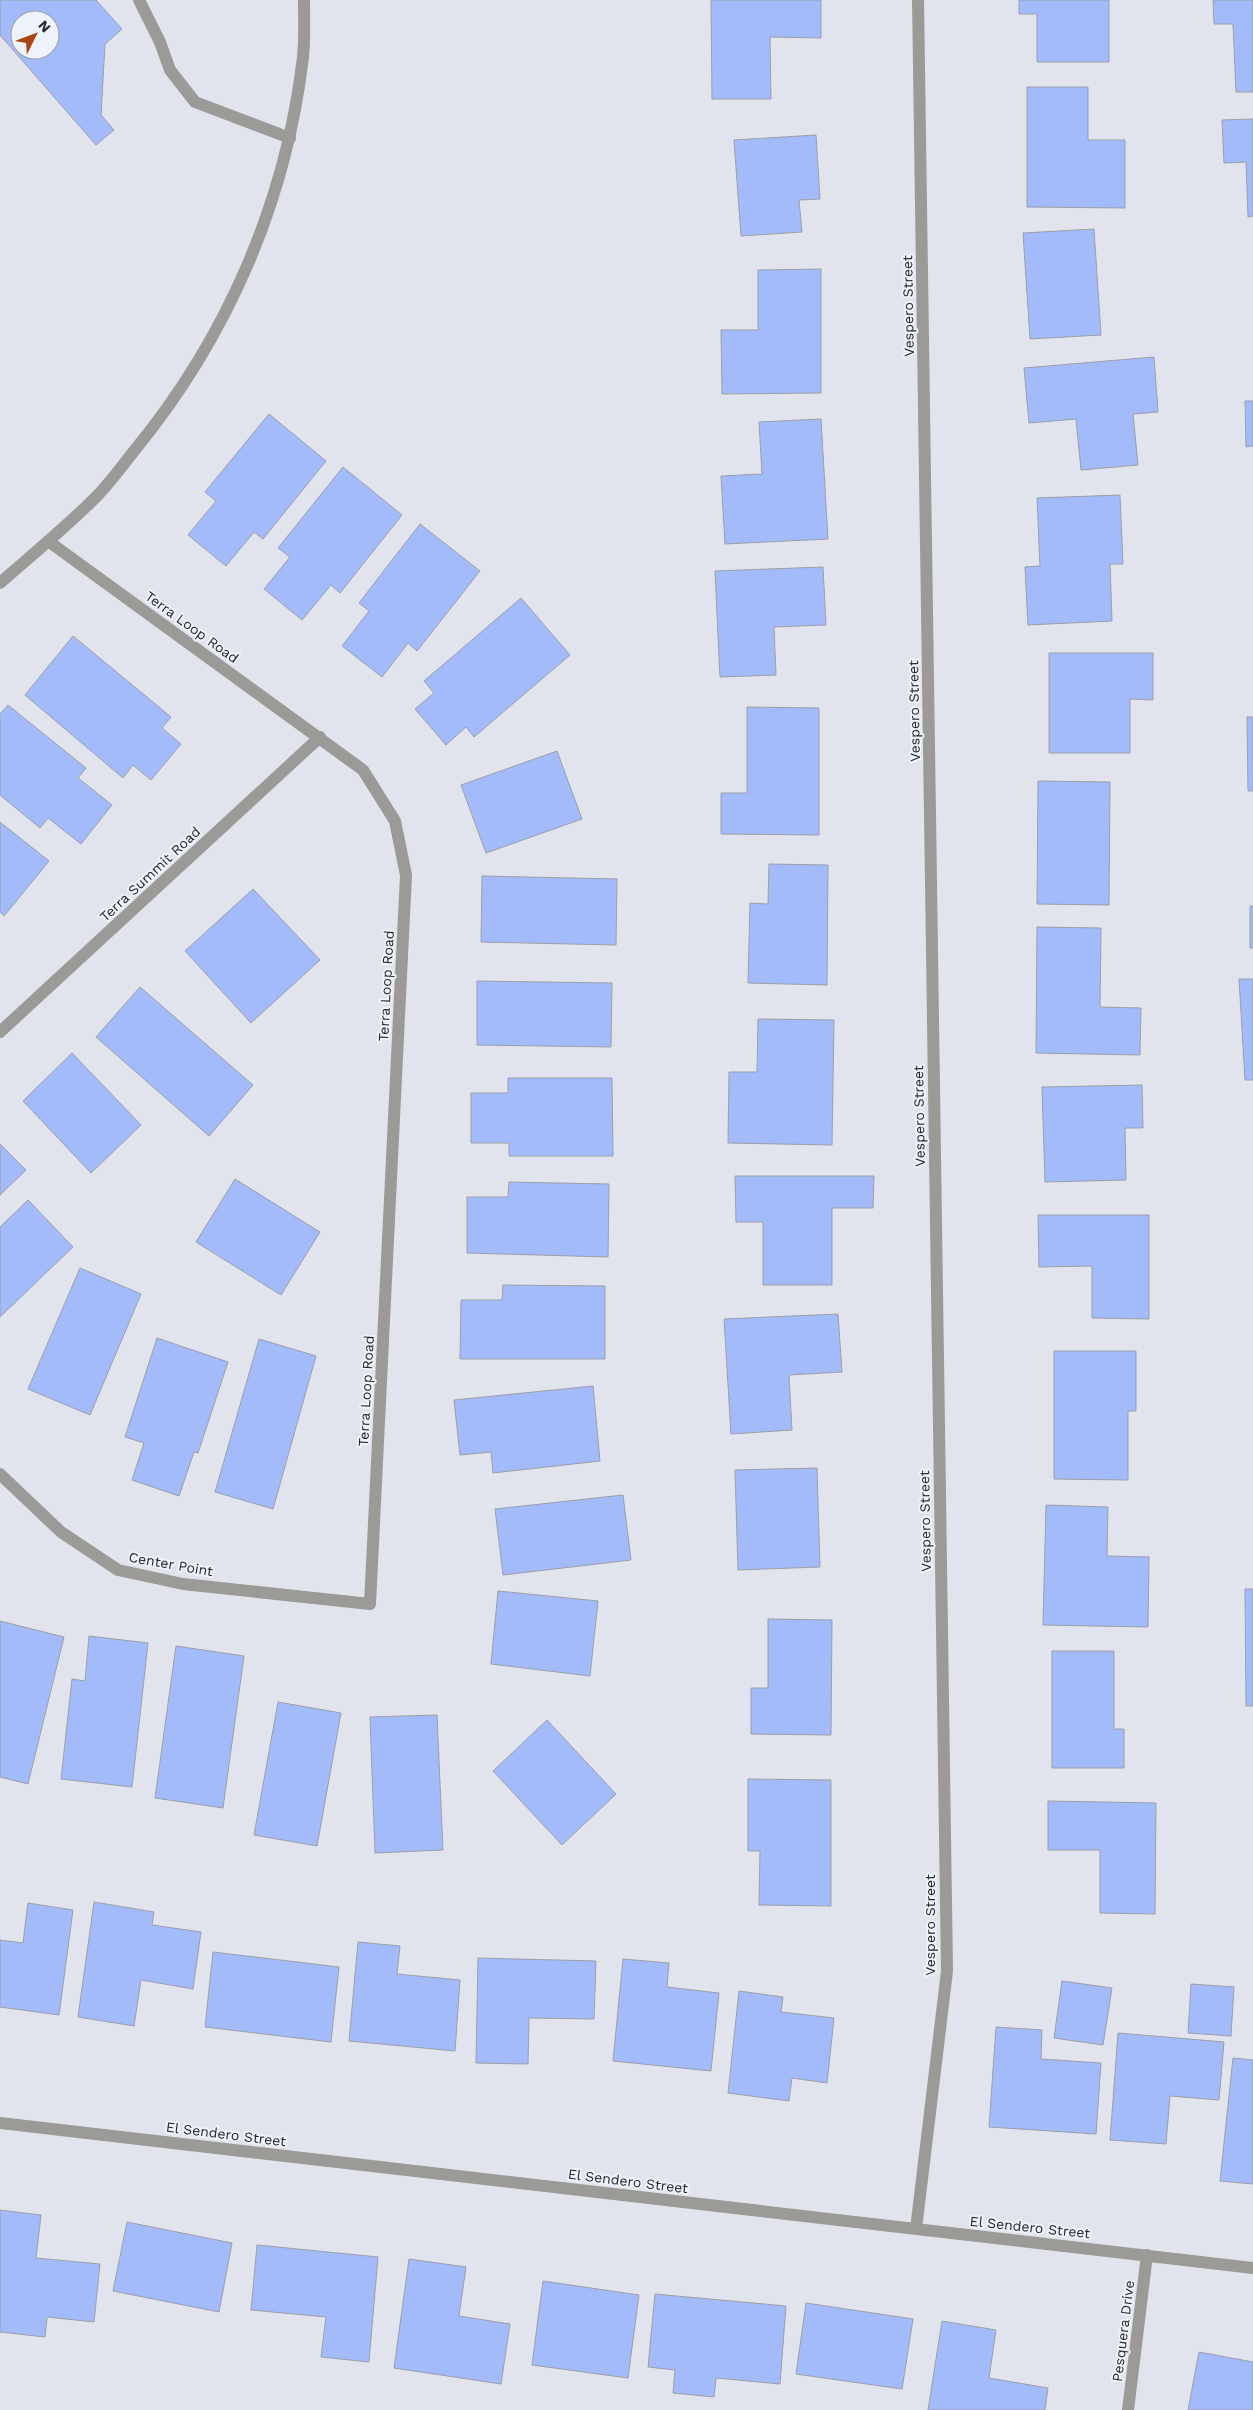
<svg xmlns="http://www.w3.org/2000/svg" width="1253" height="2410" font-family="'Work Sans',sans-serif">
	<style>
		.building { fill: #a3bafb; stroke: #9c9fa7; fill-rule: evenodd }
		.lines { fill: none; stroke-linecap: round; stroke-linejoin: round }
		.service { stroke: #9c9a97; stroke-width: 12 }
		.minor { stroke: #9c9a97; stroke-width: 12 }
		.labels { text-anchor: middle; stroke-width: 4; stroke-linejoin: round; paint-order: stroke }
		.street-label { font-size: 14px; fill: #242629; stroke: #eef2fa }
	</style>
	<rect width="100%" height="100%" fill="#e1e4ed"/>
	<path class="building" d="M0 0H96L122 29 105 44 101 115 114 130 96 145 0 35ZM20 20H50V50H20Z
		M711 0H821V38L770 37 771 99H712Z
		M1019 0H1109V62H1037V14H1019Z
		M1213 0H1253V92H1236L1233 24H1214Z
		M1027 87H1088V140H1125V208L1027 207Z
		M1253 119V216L1248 217 1246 162 1224 163 1222 120Z
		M816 135 820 199 799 200 802 232 741 236 734 140Z
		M1094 229 1101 335 1030 339 1023 233Z
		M821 269V393L722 394 721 330H758V270Z
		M1154 357 1158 412 1133 414 1138 465 1081 470 1076 419 1029 423 1024 368Z
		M1245 401H1253V446L1246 447Z
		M269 414 326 461 263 539 254 532 226 566 188 535 216 501 205 492Z
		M821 419 828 539 725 544 721 476 762 474 759 422Z
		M343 467 402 515 340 593 331 585 302 620 264 589 290 557 278 548Z
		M1120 495 1123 564H1110L1112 621 1028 625 1025 567 1040 566 1037 498Z
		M420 524 480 571 417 651 408 643 382 677 342 646 369 611 359 603Z
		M823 567 826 625 774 627 776 675 720 677 715 571Z
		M521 598 570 655 474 737 466 727 446 745 415 709 434 693 424 681Z
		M73 636 171 717 162 728 181 744 151 780 133 765 123 778 25 695Z
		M1049 653H1153V700L1130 699V753H1049Z
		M8 705 86 768 78 778 112 805 81 844 48 818 40 828 0 795V714Z
		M747 707 819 708V835L721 834V793H747Z
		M1247 717H1253V791H1248Z
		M557 751 582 819 486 853 461 785Z
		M1038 781 1110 782 1109 905 1037 904Z
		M0 822 49 861 4 916 0 912Z
		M769 864 828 865 827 985 748 983 750 903 768 904Z
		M482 876 617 879 616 945 481 942Z
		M253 889 320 960 251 1023 185 951Z
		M1250 906H1253V948H1250Z
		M1037 927 1101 928 1100 1007 1141 1008 1140 1055 1036 1053Z
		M1239 979H1253V1080H1245Z
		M477 981 612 983 611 1047 477 1045Z
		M140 987 253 1085 209 1136 96 1037Z
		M758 1019 834 1020 832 1145 728 1143 729 1072H757Z
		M72 1053 141 1125 91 1173 23 1101Z
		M508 1078H612L613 1156H509V1143H471V1093H508Z
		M1142 1085 1143 1128H1125L1126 1180 1045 1182 1042 1087Z
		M0 1144 26 1170 0 1195Z
		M735 1176H874L873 1208H832V1285H763V1222H736Z
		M235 1179 320 1232 281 1295 196 1242Z
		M509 1182 609 1184 608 1257 467 1253V1197H508Z
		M28 1200 73 1247 0 1317V1227Z
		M1038 1215H1149V1319L1092 1318V1266L1039 1267Z
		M80 1268 141 1294 90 1415 28 1389Z
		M503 1285 605 1286V1359H460L461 1300H502Z
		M838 1314 842 1372 789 1375 792 1430 731 1434 724 1319Z
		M157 1338 228 1362 198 1453 194 1452 179 1496 132 1480 144 1443 125 1437Z
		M259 1339 316 1356 273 1509 215 1492Z
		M1054 1351H1136V1411H1128V1480L1054 1479Z
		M593 1386 600 1461 493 1473 491 1452 460 1455 454 1400Z
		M817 1468 820 1567 738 1570 735 1470Z
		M623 1495 631 1560 503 1575 495 1509Z
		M1046 1505 1108 1507 1107 1556 1149 1557 1148 1627 1043 1625Z
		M1245 1589H1253V1706H1246Z
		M498 1591 598 1601 590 1676 491 1664Z
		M768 1619 832 1620 831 1735 751 1734V1688H768Z
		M0 1621 64 1637 28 1784 0 1777Z
		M89 1636 148 1643 132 1787 61 1779 72 1679 85 1681Z
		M176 1646 244 1656 223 1808 155 1798Z
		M1052 1651H1114V1729H1124V1768H1052Z
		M278 1702 341 1713 317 1846 254 1835Z
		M437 1715 443 1850 375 1853 370 1717Z
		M547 1720 616 1794 562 1845 493 1771Z
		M748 1779 831 1780V1906L759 1905 760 1851H748Z
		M1048 1801 1156 1803 1155 1914 1100 1913V1850H1048Z
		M94 1902 154 1912 152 1925 201 1932 193 1989 141 1980 134 2026 78 2017Z
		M28 1903 73 1910 59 2015 0 2007V1940L23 1943Z
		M358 1942 400 1946 397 1974 460 1980 455 2051 349 2041Z
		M213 1952 339 1967 331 2042 205 2027Z
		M478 1958 596 1961 594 2019 529 2018 528 2064 476 2063Z
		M623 1959 669 1963 667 1987 719 1993 711 2071 613 2061Z
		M1062 1981 1112 1988 1103 2045 1054 2038Z
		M1191 1984 1234 1987 1231 2036 1188 2033Z
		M739 1991 783 1997 781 2012 834 2018 827 2083 792 2078 789 2101 728 2093Z
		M996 2027 1042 2030 1041 2059 1101 2063 1096 2134 989 2127Z
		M1118 2033 1224 2042 1219 2100 1170 2096 1166 2144 1110 2140Z
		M1233 2058 1253 2060V2184L1220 2181Z
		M0 2210 41 2215 36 2258 100 2264 94 2322 47 2317 45 2337 0 2332Z
		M127 2222 232 2243 219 2312 113 2291Z
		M257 2245 378 2257 369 2362 321 2357 326 2317 251 2310Z
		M409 2259 466 2267 459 2316 510 2324 501 2384 394 2368Z
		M543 2281 639 2295 628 2378 532 2365Z
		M655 2294 786 2306 780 2384 716 2378 714 2397 673 2393 675 2370 648 2367Z
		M806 2303 913 2319 902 2389 796 2374Z
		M942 2321 996 2330 989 2378 1048 2388 1045 2410H928Z
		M1199 2352 1253 2362V2410H1188Z"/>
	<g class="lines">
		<path class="service" d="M139 0 160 42 170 70 195 102 290 138"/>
		<path class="minor" d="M0 583C32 555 66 527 96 497 110 483 122 466 134 451 227 338 286 202 303 57 305 38 304 19 304 0
			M0 1032 320 737
			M0 1474 61 1532 118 1570 183 1584 370 1604 406 875 395 821 363 770 48 541
			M0 2123 1253 2268
			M916 2229 947 1971 918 0
			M1128 2410 1147 2255"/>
	</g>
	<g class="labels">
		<g class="street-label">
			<text transform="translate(908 306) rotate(-91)" y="5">Vespero Street</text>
			<text transform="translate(192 627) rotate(36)" y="5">Terra Loop Road</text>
			<text transform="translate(914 711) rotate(-91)" y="5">Vespero Street</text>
			<text transform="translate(150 874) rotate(-43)" y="5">Terra Summit Road</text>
			<text transform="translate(386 986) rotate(-87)" y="5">Terra Loop Road</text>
			<text transform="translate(919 1116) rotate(-91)" y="5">Vespero Street</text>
			<text transform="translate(366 1391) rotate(-87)" y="5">Terra Loop Road</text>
			<text transform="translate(925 1521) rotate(-91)" y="5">Vespero Street</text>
			<text transform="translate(171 1564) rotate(10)" y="5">Center Point</text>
			<text transform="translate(930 1925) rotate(-90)" y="5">Vespero Street</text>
			<text transform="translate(226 2134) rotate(7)" y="5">El Sendero Street</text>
			<text transform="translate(628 2181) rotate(7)" y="5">El Sendero Street</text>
			<text transform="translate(1030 2227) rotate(6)" y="5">El Sendero Street</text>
			<text transform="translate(1123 2331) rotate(-83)" y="5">Pesquera Drive</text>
		</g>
	</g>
	<g transform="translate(35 35) rotate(48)"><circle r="24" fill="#eef2fa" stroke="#9da0a6"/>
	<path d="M0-4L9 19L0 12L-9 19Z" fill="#aa4613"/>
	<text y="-8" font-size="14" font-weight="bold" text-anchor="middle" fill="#242629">N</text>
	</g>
</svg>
